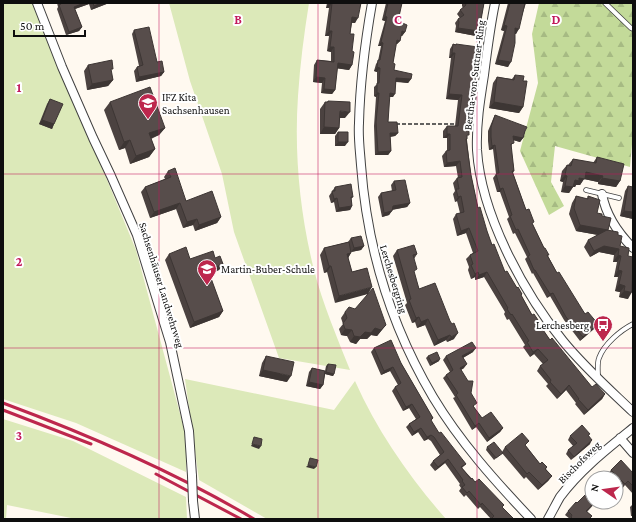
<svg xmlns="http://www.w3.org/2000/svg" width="636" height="522" font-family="'Crimson Pro',serif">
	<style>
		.forest { fill: url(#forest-firs) }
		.park { fill: #dce9b9 }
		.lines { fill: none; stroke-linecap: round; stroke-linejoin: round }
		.lane-casing { stroke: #414141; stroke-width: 5.5 }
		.street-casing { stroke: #414141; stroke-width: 10 }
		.path { stroke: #303030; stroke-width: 1.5; stroke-dasharray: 4 2; stroke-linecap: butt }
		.lane { stroke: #fff; stroke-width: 4 }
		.street { stroke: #fff; stroke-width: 8 }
		.rail { stroke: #bd274d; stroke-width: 3 }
		.street-bridge-casing { stroke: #414141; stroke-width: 10; stroke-linecap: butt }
		.street-bridge { stroke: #fff; stroke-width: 8 }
		.wall { fill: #4b4240 }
		.shaded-wall { fill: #3d3634 }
		.building { fill: #574d4b; stroke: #3d3634 }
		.grid { fill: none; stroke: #c2185b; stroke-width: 1; stroke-opacity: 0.55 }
		.labels { text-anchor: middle; stroke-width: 4; stroke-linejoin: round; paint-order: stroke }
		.street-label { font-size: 11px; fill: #0e0e0e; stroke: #fff }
		.poi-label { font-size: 11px; fill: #0e0e0e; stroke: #fff; text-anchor: start }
		.grid-label { font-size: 13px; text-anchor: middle; font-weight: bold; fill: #c2185b; stroke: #fff; stroke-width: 4; stroke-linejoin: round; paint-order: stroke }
	</style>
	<defs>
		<pattern id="forest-firs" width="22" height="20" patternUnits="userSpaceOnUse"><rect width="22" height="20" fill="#c3da99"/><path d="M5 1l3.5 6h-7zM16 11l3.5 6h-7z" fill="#a6ba83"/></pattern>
	</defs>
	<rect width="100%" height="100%" fill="#fff9f0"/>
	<path class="forest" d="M539 3H633V133L630 167 555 146 551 182 564 206 549 215 520 151 538 83 532 34Z"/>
	<path class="park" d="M3 3H34L136 250 186 436V472L76 423 3 399Z
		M169 3H309C304 34 300 65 298 96 294 154 300 214 314 270 323 305 337 337 350 370L279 358 234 232 222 174 190 81Z
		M185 379 334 410 355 381C377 431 410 478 446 519H267L199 480Z
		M3 419 73 441 186 497 187 519H76L7 505 6 519H3Z"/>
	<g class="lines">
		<g class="lane-casing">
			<path id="lane" d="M605 3 631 28 633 29
				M586 190 619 198
				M598 377C598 371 597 363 599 358 604 344 621 330 633 324"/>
		</g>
		<g class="street-casing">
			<path id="street" d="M37 3 62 67 93 138 111 176 137 235 170 342 189 431 192 476
				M372 3C365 43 360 82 359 123 358 137 360 151 361 165 367 247 391 326 433 397 460 442 495 481 531 519
				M495 3C490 27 487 51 484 75 480 100 476 125 477 150 481 214 523 292 563 341 584 367 609 389 633 412
				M602 194C606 216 618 233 633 248
				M620 438 633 453
				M193 501 195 519
				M548 519C552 512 556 504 560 497 580 470 607 449 633 428"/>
		</g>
		<path class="path" d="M396 124H457"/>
		<use href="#lane" class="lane"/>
		<use href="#street" class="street"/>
		<path class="rail" d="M3 403C89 435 175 472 254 519
			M3 410 91 444
			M156 474 241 519"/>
		<g class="street-bridge-casing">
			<path id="street-bridge" d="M192 476 193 501"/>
		</g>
		<use href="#street-bridge" class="street-bridge"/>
	</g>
	<path class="wall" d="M57 3H109L91 10 89 4 75 9 82 27 79 31 66 35 57 9 58 7Z
		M327 3H361L355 23H352L350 34 352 51V65L349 70 337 68 335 90 332 94 321 93 322 83 313 82 314 65 317 60 331 61V52L327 51 329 36H325L329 8H326Z
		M386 3H401L398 21 405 32 402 36H401L400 41 397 44H396L393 63 394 70 411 79 408 83 396 82 393 97H389L388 122 398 133 395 136 390 137 391 151 388 155H375L374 126 376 97 374 96V87L377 84V72L374 71 376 64 378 61 381 46H378L385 21 382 20Z
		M462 3H484L479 31 476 36 455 32 456 26 455 23 458 19 460 18 457 14 460 10 463 8 462 6Z
		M508 3H526L516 34H515L508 67 495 64 504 31 501 30Z
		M134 30 164 72 161 76 136 82 134 71 137 67 139 66 132 34Z
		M453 44 455 45 456 44 470 95 469 103 467 139V140L471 175 478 208 492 245 505 272 522 294 521 295 532 315 538 320 537 322 550 340 592 387 605 394 602 399 584 415 575 404 576 403 566 390 557 399 546 386 548 384 537 371 540 366 543 364 534 354 530 357 523 347 525 345 509 319 507 320 504 314 505 312 484 277 475 280V277L471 279 468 270 469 267 466 259 470 255 473 253 466 233 457 236 453 219 456 214 460 213 457 201 455 202 453 194 455 191 453 183 457 178H458L456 166 444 167 442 156 446 151H447V138H443V131L447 126H455L458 100 446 99 451 58H449L450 49Z
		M88 65 111 72 113 80 108 86 87 90 84 71Z
		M515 75 523 81V107L519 113 489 108 493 83 497 77 512 79Z
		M50 99 54 124 52 129 39 124 47 104Z
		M328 101 345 118H340L339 128 335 134H320V109L325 102H327Z
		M110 102 165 128 159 135 151 139 155 149 149 157 130 164 125 148 119 150 104 110Z
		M495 115 525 131 523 138 520 142 513 140 511 147 514 171 513 173 526 210 533 225 548 256 557 273 585 314 598 324 595 328 580 341 564 320 550 296 547 298 533 273 532 274 525 259 527 257 515 233 513 234 507 219 509 217 500 192H497L493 178 496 174 493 149 489 150 488 141V131L493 119Z
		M338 132 345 146H335V136Z
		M597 157 620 181 616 187 598 184V182L584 179 580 185H576L575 187H573L569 193 561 192 563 182 560 181 562 171 567 165H568L573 159 593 163Z
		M168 171 186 201 221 217 217 223 195 231 193 225 183 228 176 209 150 218 141 192 145 187 165 179 164 177Z
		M394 181 410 203 407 207 392 210 389 215 382 217 378 197 381 193 392 191 391 185Z
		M628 186 633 219 620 216 625 191Z
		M335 187 353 197 351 199 352 206 350 210 336 212 334 202 331 203 329 196Z
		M576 196 587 199 588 196 597 213 602 216 608 230 618 235 620 246 628 256V299L619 297 620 292 615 291 618 277H614L617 262H613L614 255 599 252 590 257 584 247 588 240 598 235 576 231 569 214 572 203Z
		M351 238 364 246 361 250 351 252 348 258 352 272 367 268 335 303 327 272 324 273 320 255 324 248 348 242Z
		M397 250 417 254 414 259V273L419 289 454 339 447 342 446 340 434 346 425 325 417 328 415 322 412 323 405 305 407 303 393 256Z
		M169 254 190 259 215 258 223 264 219 270 209 274 223 311 219 317 190 328 165 260Z
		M345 312 386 325 377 336 371 335 367 339H360L356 344 350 342 347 336 341 335 339 329 343 324 341 318Z
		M374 348 401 363 433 418 431 421 439 433 466 464 462 468 475 482 514 519H491L480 507 478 509 466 495 464 497 459 491 461 488 459 485 460 484 445 463 435 471 430 465 433 461 440 455 431 441 428 439 424 441 418 432 412 436 406 427 409 424 416 419 409 408 403 411 392 391 395 387 398 385 390 371 381 375 371 352Z
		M473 352 463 358 464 368 461 370 471 393 474 407 482 418 503 428 500 432 487 442 476 427 472 430 453 398 455 397 443 378 446 375 450 372 443 360 446 356Z
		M266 356 287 382 259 376 262 363Z
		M428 356 439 361 430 366 426 358Z
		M328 364 334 374 333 376 325 374 323 385 320 389 306 386 309 372 312 368 325 371 326 366Z
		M570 436H589L590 444 571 460 566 454 568 450 573 446 568 440Z
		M526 446 540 464 547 467 546 469 552 476 548 481 538 490 526 477 524 479 502 453 494 460 486 450 487 447 502 452 505 447Z
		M611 470 633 473V494L625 485 622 489 616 483V478H611L607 475Z
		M592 502H596L587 512 592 516 590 519H570L565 515 568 511 577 503Z
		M633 504V516H631L630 507Z"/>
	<path class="shaded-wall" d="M84 3H90L89 4 72 10 74 7Z
		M101 3H109L91 10 94 6Z
		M329 3H332L329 8H326Z
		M385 16 387 17 385 21 382 20Z
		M352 17 358 18 355 23 349 22Z
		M504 25 507 26 504 31 501 30Z
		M82 27 79 31 66 35 69 32Z
		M458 28 479 31 476 36 455 32Z
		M515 28 519 29 516 34 512 33Z
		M329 31H332L329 36H325Z
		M402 31 405 32 402 36 399 35Z
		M397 40 400 41 397 44H394Z
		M381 42 383 43 381 46H378Z
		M330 47H334L331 52 327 51Z
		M452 53H455L451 58H449Z
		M498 60 511 62 508 67 495 64Z
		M338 63 352 65 349 70 334 68Z
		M377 67 380 68 377 72 374 71Z
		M164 72 161 76 136 82 139 77Z
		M316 77 325 78 322 83 313 82Z
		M396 78 411 79 408 83 394 81Z
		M113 80 108 86 87 90 92 84Z
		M324 89 335 90 332 94 321 93Z
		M377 93H379L376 97 374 96Z
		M390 93 395 94 393 97H387Z
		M449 94 462 95 458 100 446 99Z
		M494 102 523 107 519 113 489 108Z
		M340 111 350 112 345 118H336Z
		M42 120 54 124 52 129 39 124Z
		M324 127 339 128 335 134H320Z
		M165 128 159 135 143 141 149 133Z
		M390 133H398L395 136 387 137Z
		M447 134H450L447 138H443Z
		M513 136 523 138 520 142 510 139Z
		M130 140 125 148 119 150 124 142Z
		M338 142H348L345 146H335Z
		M495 145 493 149 489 150 492 146Z
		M155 149 149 157 130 164 136 156Z
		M391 151 388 155H375L378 152Z
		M460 161 456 166 444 167 447 163Z
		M586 172 603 176 598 182 584 179 580 185H576L575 187 570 186 575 180 579 178Z
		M565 175 567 176 563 182 560 181Z
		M602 178 620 181 616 187 598 184Z
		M565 186 573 187 569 193 561 192Z
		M503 188 500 192H497L500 189Z
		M461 196 457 201 455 202 458 197Z
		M337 198 334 202 331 203 334 199Z
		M180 203 176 209 150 218 154 212Z
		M410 203 407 207 390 210 393 206Z
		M352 206 350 210 336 212 339 208Z
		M392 211 389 215 382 217 384 213Z
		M624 211 633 212V219L620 216Z
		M221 217 217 223 195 231 199 225Z
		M197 219 193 225 183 228 187 222Z
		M580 225 608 230 604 236 576 231Z
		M469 228 466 233 457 236 461 231Z
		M364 246 361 250 351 252 354 248Z
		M604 246 619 249 614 255 599 252 590 257 594 251Z
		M351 253 347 260V254Z
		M618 255 621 256 617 262H613Z
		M223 264 219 270 204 276 208 270Z
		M329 266H331L327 272 324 273Z
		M618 270 622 271 618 277H614Z
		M478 272 475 277 471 279 475 274Z
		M487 272 484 277 475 280 479 275Z
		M619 284 625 286 620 292 615 291Z
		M372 287 368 294 335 303 339 296Z
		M624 291 632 292 628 299 619 297Z
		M553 293 550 296 547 298 550 294Z
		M223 311 219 317 190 328 194 322Z
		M419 317 415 322 412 323 416 318Z
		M428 319 425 325 417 328 421 322Z
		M598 324 595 328 580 341 583 337Z
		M386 325 377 336 371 335 367 339H360L356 344 350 342 354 336Z
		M345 329 352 330 347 336 341 335Z
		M458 333 454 339 447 342 451 337Z
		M450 335 446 340 434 346 438 340Z
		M476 348 473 352 459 360 462 356Z
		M538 349 534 354 530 357 533 352Z
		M440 359 439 361 430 366 432 363Z
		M467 364 464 368 457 372 460 368Z
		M393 367 390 371 381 375 384 371Z
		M263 370 291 376 287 382 259 376Z
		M326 372 334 374 333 376 325 374Z
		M309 382 323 385 320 389 306 386Z
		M569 385 566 390 557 399 561 394Z
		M605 394 602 399 584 415 588 410Z
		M412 404 409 408 403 411 406 407Z
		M479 423 476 427 472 430 475 426Z
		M421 428 418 432 412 436 414 432Z
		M503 428 500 432 487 442 489 438Z
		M431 435 428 439 424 441 427 437Z
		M592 440 590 444 571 460 574 457Z
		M252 444 261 446 259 449 251 446Z
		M448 459 445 463 435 471 438 467Z
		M308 465 316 467 314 469 306 467Z
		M552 476 548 481 538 490 542 485Z"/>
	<path class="building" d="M61 3H84L74 7 82 27 69 32 59 5 61 4Z
		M93 3H101L94 6Z
		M330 3H361L358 18 352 17 350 34H354L352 51 354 52 352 65 338 63 335 90 324 89 325 78 316 77 317 60 334 62V47H330L332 31H329L332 3Z
		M388 3H402L398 21 407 25 405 32 402 31 400 41 397 40 393 63 395 64 394 70 412 74 411 79 396 78 395 94 390 93 388 122H397L398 133H390L391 151 378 152 376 122 379 93H377V83H379L380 68 377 67 378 60H380L383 43 381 42 387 17 385 16Z
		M465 3H484L479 31 458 28 459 22 458 19 464 15 460 10 466 5Z
		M510 3H525L519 29 515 28V43L511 62 498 60 507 26 504 25Z
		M149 27 157 62 162 61 164 72 139 77 137 67 143 65 134 30Z
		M453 44 456 45V44L478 47 473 81 472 92H471L469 103 468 121H469V135H467V139H466L471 175 478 208 480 207 487 231 492 245 494 244 505 272 507 271 517 288 518 287 522 294 521 295 532 315 534 314 538 320 537 321 550 340 552 338 592 387 596 384 605 394 588 410 578 399H579L569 385 561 394 550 382 551 380 540 366 548 360 538 349 533 352 527 342 529 341 512 314 511 315 507 309 508 308 487 272 479 275 478 272 475 274 471 265 473 264 470 255 478 251 469 228 461 231 456 214 464 212 461 196 458 197 456 189H459L457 178 462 177 460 161 447 163 446 151 450 150V134H447V126H458L462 95 449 94 455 53H452Z
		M112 60 113 69H111L113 80 92 84 88 65Z
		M515 75 524 76 523 81H527L523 107 494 102 497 77 514 80Z
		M150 87 165 128 149 133 155 149 136 156 130 140 124 142 110 102Z
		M50 99 63 104 54 124 42 120Z
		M328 101 350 102V112L340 111 339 128 324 127 325 102H328Z
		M495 115 527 127 525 131 523 138 513 136 514 143 511 144 514 171H512L526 210 529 209 534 222 532 223 544 248H545L549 255H547L557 273 559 272 585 314 588 312 598 324 583 337 566 317 553 293 550 294 535 270H534L528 256 530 255 518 229 516 230 510 216 512 215 503 188 500 189 496 174 499 173 495 145 492 146 491 137V127Z
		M338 132H348V142H338Z
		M597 157 624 164 620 181 602 178 603 176 586 172 585 179 579 178V181L575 180 573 187 565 186 567 176 565 175 567 165 571 166 573 159 596 163Z
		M175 168 186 201 212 191 221 217 199 225 197 219 187 222 180 203 154 212 145 187 171 177 168 171Z
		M405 180 410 203 393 206 392 211 384 213 381 193 396 190 394 181Z
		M351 184 353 197H351L352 206 339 208 337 198 334 199 332 191H335V187Z
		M628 186 633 187V212L624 211Z
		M576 196 588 199V196L600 200 597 213 602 214V216L611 218 608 230 580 225 574 208Z
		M607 230 618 232V235L622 236 620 246 629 248 628 256 633 257 632 292 624 291 625 286 619 284 622 271 618 270 621 256 618 255 619 249 604 246 594 251 588 240Z
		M361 236 364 246 354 248 351 238Z
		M349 242 351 253 347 254 352 272 367 268 372 287 339 296 331 266H329L324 248Z
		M414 245 417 254 413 255 417 269 414 271 419 289 435 283 450 321 452 324 454 323 458 333 451 337 450 335 438 340 428 319 421 322 419 317 416 318 409 300 411 299 397 250Z
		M186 247 190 259 213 251 215 258 220 256 223 264 208 270 223 311 194 322 169 254Z
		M373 288 386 325 381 330 375 328 371 333 365 332 360 337 354 336 352 330 345 329 343 323 347 318 345 312 349 307 355 309Z
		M391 340 401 363 433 418 431 420 439 433 441 432 466 464 461 467 471 479 472 478 475 482 479 479 504 505 502 507 514 519H491L494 516 482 503 481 505 469 491 467 493 462 487 465 485 462 481 463 480 448 459 438 467 433 461 444 452 434 437 431 435 427 437 421 428 414 432 409 424 420 417 412 404 406 407 395 387 401 383 393 367 384 371 374 348Z
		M472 342 476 348 462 356 467 364 460 368 468 381H473L471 393 477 403 473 406 482 418 491 412 503 428 489 438 479 423 475 426 456 395 458 393 446 375 453 370 446 356Z
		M437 352 440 359 432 363 428 356Z
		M266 356 294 362 291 376 263 370Z
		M328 364 336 365 334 374 326 372Z
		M312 368 325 371 323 385 309 382Z
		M582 425 590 434 588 435 592 440 574 457 568 450 577 443 570 436Z
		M522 433 529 441 525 445 540 464 542 462 547 467 545 469 552 476 542 485 529 472 527 474 505 447Z
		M254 437 262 439 261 446 252 444Z
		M494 442 503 453 496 458 487 447Z
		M310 458 318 460 316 467 308 465Z
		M621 460 633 473V486L628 481 625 484 611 470Z
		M592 488V502H595L586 511 592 516 589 519H573L571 517 572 515 568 511 576 502 577 503Z"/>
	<path class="grid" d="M159 3V519M318 3V519M477 3V519M3 174H633M3 348H633"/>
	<defs>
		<g id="school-pin" transform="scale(1)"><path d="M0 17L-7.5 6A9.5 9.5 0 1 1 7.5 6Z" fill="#bd274d" stroke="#fff"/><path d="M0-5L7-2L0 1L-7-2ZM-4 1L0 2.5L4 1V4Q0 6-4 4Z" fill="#fff"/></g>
		<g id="bus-pin" transform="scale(1)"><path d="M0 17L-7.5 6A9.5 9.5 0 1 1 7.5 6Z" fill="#bd274d" stroke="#fff"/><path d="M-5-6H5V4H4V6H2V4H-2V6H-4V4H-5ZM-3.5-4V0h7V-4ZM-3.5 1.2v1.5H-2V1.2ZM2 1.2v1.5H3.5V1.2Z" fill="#fff"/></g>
	</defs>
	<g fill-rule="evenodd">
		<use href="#school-pin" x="148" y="103"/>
		<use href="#school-pin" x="207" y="269"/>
		<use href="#bus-pin" x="603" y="325"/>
	</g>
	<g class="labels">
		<g class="street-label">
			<text transform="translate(474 75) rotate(-83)" y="4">Bertha-von-Suttner-Ring</text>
			<text transform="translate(394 279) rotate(73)" y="4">Lerchesbergring</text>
			<text transform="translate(162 285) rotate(73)" y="4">Sachsenhäuser Landwehrweg</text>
			<text transform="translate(579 462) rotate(-45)" y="4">Bischofsweg</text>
		</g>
		<g class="poi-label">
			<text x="162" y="101">IFZ Kita<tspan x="162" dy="13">Sachsenhausen</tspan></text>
			<text x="221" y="273">Martin-Buber-Schule</text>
			<text x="589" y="329" text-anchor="end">Lerchesberg</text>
		</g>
	</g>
	<g class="grid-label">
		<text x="238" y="24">B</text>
		<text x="398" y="24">C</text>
		<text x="556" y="24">D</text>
		<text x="19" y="92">1</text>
		<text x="19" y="266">2</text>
		<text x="19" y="440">3</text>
	</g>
	<rect width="636" height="522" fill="none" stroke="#0e0e0e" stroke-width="8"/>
	<g transform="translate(604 490) rotate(283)"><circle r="19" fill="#ffffff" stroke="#9f9f9f"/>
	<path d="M0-3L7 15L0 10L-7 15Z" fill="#bd274d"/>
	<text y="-6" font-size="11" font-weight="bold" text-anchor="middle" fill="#0e0e0e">N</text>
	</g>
	<path d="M14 30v6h71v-6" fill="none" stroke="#0e0e0e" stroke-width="2"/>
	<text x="20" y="30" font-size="12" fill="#0e0e0e" stroke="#ffffff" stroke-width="3" paint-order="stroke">50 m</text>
</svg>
